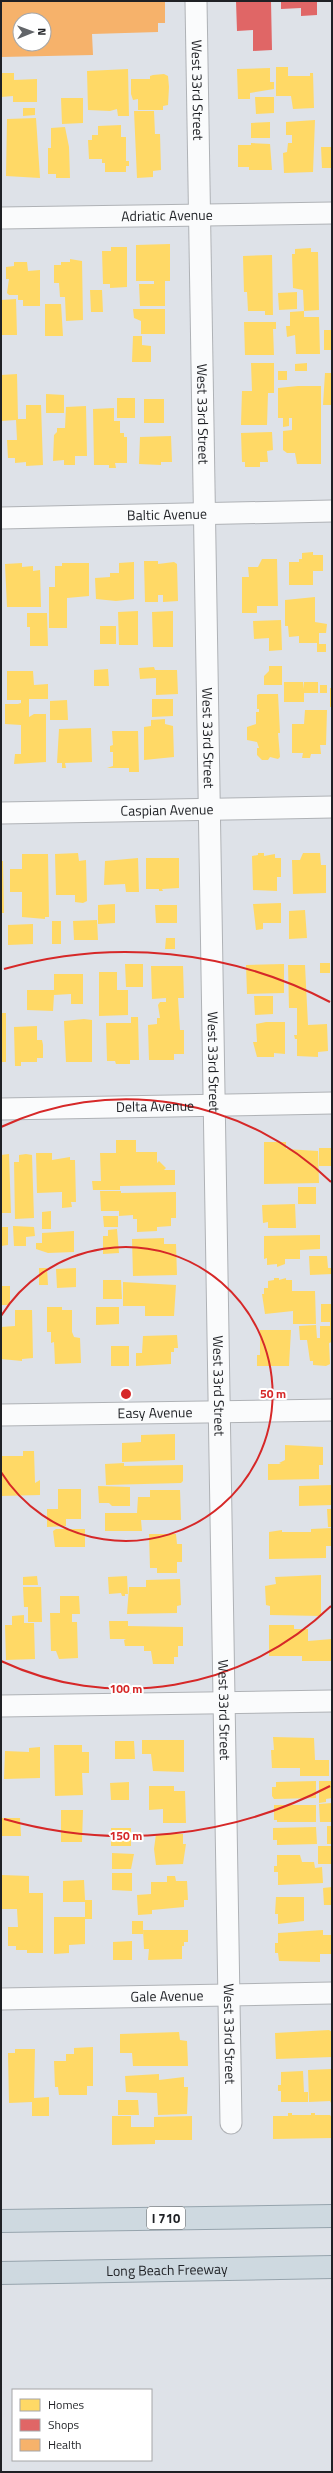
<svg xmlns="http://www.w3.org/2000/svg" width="333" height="2473" font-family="'Titillium Web',sans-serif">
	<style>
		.homes { fill: #ffd966 }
		.shops { fill: #e06666 }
		.health { fill: #f6b26b; fill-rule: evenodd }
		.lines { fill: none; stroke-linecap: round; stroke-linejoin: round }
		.minor-casing { stroke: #afb2b6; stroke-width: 23 }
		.highway-casing { stroke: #96a4ad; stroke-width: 24 }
		.minor { stroke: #fafbfc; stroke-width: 21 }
		.highway { stroke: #ced9e0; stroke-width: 22 }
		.ring { fill: none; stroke: #d62828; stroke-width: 2 }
		.labels { text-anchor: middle; stroke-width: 4; stroke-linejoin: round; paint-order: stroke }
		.shield { fill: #fff; stroke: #626466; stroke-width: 1 }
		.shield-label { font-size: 13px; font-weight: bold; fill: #1f2125 }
		.street-label { font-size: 14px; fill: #1f2125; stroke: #fff }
		.centre { fill: #d62828; stroke: #fff; stroke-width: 2 }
		.ring-label { font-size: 12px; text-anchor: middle; font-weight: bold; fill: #d62828; stroke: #fff; stroke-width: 4; stroke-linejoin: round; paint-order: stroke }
	</style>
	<rect width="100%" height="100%" fill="#dee2e8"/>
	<path class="homes" d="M276 67H288V76H310V73H313L314 108 293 109 291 96H276Z
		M270 68V82H274V89L250 93V99H238L237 69Z
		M128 69 129 116H118L117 109 110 111 88 110 87 71Z
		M1 73H14V80L37 79V102H13V96L1 97Z
		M164 74 168 76 169 87 168 105 163 106V110H138V99L133 100 131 94V79H150V76L153 75Z
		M255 97H274V113L256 114Z
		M61 98H83V123L62 124Z
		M23 108H35V115L23 116Z
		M134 111H154L155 134H160L161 170 153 171V177L137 178Z
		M36 118 40 178 6 176 7 119Z
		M315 120 313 172 284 173 283 153 287 152 288 143H292V135H286V122Z
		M270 122V138H251V123Z
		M121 125V137H126V161H129V166H126V172H105V163H102V159H89L88 140H92V135H98V126Z
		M65 127 69 147 70 178H56V174H48V148H51V128Z
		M251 143 270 144 272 170H249V167H238V145H251Z
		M321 147H332V168H322Z
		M170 244V281H165V306H140L139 284H154V281H136V245Z
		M111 247H127V287L110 288V284H103L102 251H111Z
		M311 248V252H318L319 310 304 311 303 290 293 288 292 254H295V249Z
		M272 255 273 315H265V311H248L247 292H244L243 256Z
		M70 259 82 261 83 320 66 321 65 297H60L59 283H54V265H61V262H70Z
		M14 262H27L28 271 40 270V306H23V300H18V295H9L7 293 9 279H6V267L14 266Z
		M90 290H102L103 312H91Z
		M297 292V309L279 310 278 293Z
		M16 299 17 335H1V300Z
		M45 304H61L63 336H45Z
		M133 309H165V334H141V321L134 318Z
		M304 311V317H319L320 354H296L295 335 287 337 286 326H290V312Z
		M244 322H276V329H273L274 355H245Z
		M324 330H332V350H324Z
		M133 336H142V345L151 346V362H132Z
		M251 363H274V393H268L267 425H241L242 391H252Z
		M307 363V371H295V364Z
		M278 371H287V380H278Z
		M325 373H332V405H323Z
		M17 374 18 419H26V405H41L43 465 26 466V462L15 463V458H8L7 440H17L16 420 1 421V375Z
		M298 386H321V464H297L295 453H287L283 450V431L292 430V418H289V426L283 427V418H278V388Z
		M46 394 64 395V413H46Z
		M117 398H135V418H117Z
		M144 399H164V423H144Z
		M86 406 87 456H75V465H64V460L53 461 54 435 57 432V428H65L66 407Z
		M114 408V421H120V433H124V437H127V463H115L116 468H109V465H94L93 409Z
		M272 432 273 450 267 451 268 462H260V467H245V462H242L241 433Z
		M171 436 172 462H161V465L139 464 140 437Z
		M313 552V555H323V571H313V585H289V562H299V559H302V553Z
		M262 559H277L278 606H257V613H242V577H249L248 567H258Z
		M144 561H158V564L174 562 177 564 178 601 163 602V595H158V602H145Z
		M134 562V599L116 601 96 599 95 578 110 577V573H119V563Z
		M22 563V567L33 566V571L40 570 41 607H7L5 564Z
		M62 563H89V596L67 598V628H49V587H55V566H62Z
		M315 597V622L327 624 326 633H319V644H326V652H317V643H299V636L289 637 288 626H285V600Z
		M138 611V645H119L118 612Z
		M173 611V647H153L152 612Z
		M27 613H47L48 646H30V627H27Z
		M281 620 282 650 269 651V638L254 639 253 621Z
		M100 626H116V644H100Z
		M269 666H282V685H264V676L269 671Z
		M154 667 155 670H177L178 694 156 695V678L140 679 139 668Z
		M108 669 109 686H94V670Z
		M7 671H33L34 685 48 684V699H29V717L34 714H46V762L14 764 15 754H21V725L5 724V704H18L21 703V700H7Z
		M284 682H303L304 689V682H318V693H304V702H284Z
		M320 685H327V693H320Z
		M330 688H332V707H330Z
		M259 694H278L280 733H278L280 757 278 759 270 757 268 760H262L257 755V748H259L257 742 247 740V727L256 724V712H259V709H257V695Z
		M152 699H173V716L152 717Z
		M67 700 68 720H50V701Z
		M305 710H327L326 745H320L321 754H311L310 758H302L303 753H292V724H304Z
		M165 719V724L173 726 174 757 144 760V727L151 726V720Z
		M91 728 92 762 65 763 66 768H62V763H57L59 729Z
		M112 731H138L139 772H129V768H107L113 766V752H110V746L113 745Z
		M78 853 79 861 86 860 87 901 83 903 75 902V895H56L55 854Z
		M258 853H264V856L275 854V858H281V877H277V891L253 890 252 856 258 855Z
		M303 853H320L321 865H326V893L293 894 292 860H300Z
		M22 854H48L49 917H45V919L22 917V892H10V869H22Z
		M138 858 139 892H126L125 884 104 885 105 861Z
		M146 858H179V888L162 889 163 891H159V889H146Z
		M1 861H3L4 913H1Z
		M281 903V923H263V929L256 930 253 904Z
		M115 904V923L98 924V905Z
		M155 905H177V923H156Z
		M305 910 307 938 289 939V911Z
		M97 920 98 940H74L73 921Z
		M52 921H61V944H52Z
		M33 924V944L8 945V925Z
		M166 938H175V949H165Z
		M320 963H330V973H320Z
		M125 964H143V987H126Z
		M284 964V993L247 994 246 965Z
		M288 965H305L308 1025 327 1024 328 1051 318 1052V1057L297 1056V1039H295L294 1035H297V1008H289Z
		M151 966H183L184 998H178L180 1030H184V1054H174V1060H149L148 1025 157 1024V1018H160L158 1005 160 1002H166V998L152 999Z
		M99 972H117V990H128V1015L99 1016Z
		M54 974H83V1004H71V994L54 995 53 1011 27 1010V990H54Z
		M254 996H273V1014L255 1015Z
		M1 1013H6V1062H1Z
		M131 1017H138L139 1060H130V1064H116L115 1061H107L106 1023H131Z
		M84 1019 92 1020V1062H66L64 1021Z
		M266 1022H285V1054L274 1053V1057H257L253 1042H257L256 1024Z
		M37 1026V1040H42L43 1045V1058H37V1062H21V1066H15L14 1027Z
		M116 1140H136V1152H157V1163L159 1161 166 1168 164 1170H175V1185L120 1186V1190H93L92 1181H101L100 1153H116Z
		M264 1142H286V1149L318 1151 319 1183 264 1184Z
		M319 1148H332V1166H319Z
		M36 1153H52V1160L70 1157V1160H75L76 1202H71L72 1207 62 1208V1192L37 1193Z
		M9 1154 11 1213H1V1155Z
		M26 1154 32 1155 34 1218 15 1219 14 1162H19V1155Z
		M298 1187H316V1204H298Z
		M100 1191H121V1193L176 1192V1218H171V1226L157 1227V1231L137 1232V1219H133V1215L119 1216V1211H101Z
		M295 1204 296 1228H268V1222L263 1223 262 1205Z
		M51 1211V1229H42V1212Z
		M103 1216H118V1227H104Z
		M13 1226 34 1227 35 1236 26 1237V1246H14Z
		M1 1227H8V1245L1 1246Z
		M117 1229 119 1253 103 1254V1236H108V1230Z
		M74 1231V1252L48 1253 36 1249V1243H42V1233Z
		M320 1235V1249L300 1250V1259H285V1264L277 1267V1264L267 1265V1258L264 1259V1236Z
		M164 1238V1244H176L177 1275 133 1276 132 1239Z
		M309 1256H327L328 1268H332V1274L310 1275Z
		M39 1268H47L48 1285H39Z
		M76 1268V1287L57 1288 56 1269Z
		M274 1278H279V1280L286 1278V1280H292V1291H315L316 1324H293V1311L265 1314 262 1294H264V1288H268V1281L274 1280Z
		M103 1280H121L122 1299H103Z
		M123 1282 176 1285 174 1316H145V1306H123Z
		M1 1286H10V1305H1Z
		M321 1304H332V1342L329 1343 330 1364 326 1366 313 1365V1361H310L307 1340H300L299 1326 316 1325 317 1338H320V1326H330V1322H321Z
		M47 1307H62V1310H72V1332L74 1337 80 1338 81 1363 55 1364 54 1342 51 1343V1332H47Z
		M96 1307H119V1324L96 1325Z
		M15 1310H32L33 1358 22 1359V1361L1 1359V1327L15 1326Z
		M260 1330H291L289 1366H257V1355H260Z
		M177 1335 178 1348H174V1352H171V1364L136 1366V1353H142L143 1336Z
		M111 1346H129V1366H111Z
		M175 1434V1460L122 1462V1443L141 1442V1435Z
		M285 1445 323 1447V1465H319V1479L268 1480V1464H281L279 1463 285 1460Z
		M23 1451H34L35 1483 40 1480V1495L1 1496V1456H23Z
		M124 1463V1466L183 1465V1481L181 1483 106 1485 105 1464Z
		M332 1485V1505L299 1506V1486Z
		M98 1486 130 1487V1506H112L109 1503H99Z
		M58 1489H81V1519H66V1526L47 1527V1509H58Z
		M150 1490H180L181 1520H141L142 1531H105V1513H137L138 1497H150Z
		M327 1509H332V1527H328Z
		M332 1528V1546H326V1558L269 1559V1532L282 1530V1532H311V1529Z
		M56 1529H85V1547H55L53 1531Z
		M149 1534H176L177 1544H182V1562H177V1573H157V1568H150Z
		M321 1575V1616L270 1615V1606L266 1605 265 1586 276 1584 275 1577Z
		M37 1576 38 1585H23V1577Z
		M127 1576 128 1594H125V1596H122L121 1593 109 1594 108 1577Z
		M180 1579 181 1605 177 1606V1613L127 1614 129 1587H146V1580Z
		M23 1587H41L42 1622H28V1607H24Z
		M60 1596H79L80 1614H72V1622H77L78 1658 59 1659 56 1651H51L50 1613H60Z
		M24 1615V1623H34L35 1659 6 1660 5 1625H12V1616Z
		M109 1621H128V1626L183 1627V1646H178V1657H174V1664H153L151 1651H144V1646H125L124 1640 126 1639H110Z
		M269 1625H294V1629H308V1641L332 1639V1661H302V1656H269Z
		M273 1737 314 1738 315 1760H329V1776H300V1768H272L271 1750H274Z
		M142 1740H184V1772L153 1771 151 1754H142Z
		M115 1741H134L135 1759H115Z
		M54 1745H82V1752H89V1773H82L83 1795 55 1796Z
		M40 1747V1778L4 1779 5 1751 29 1752V1748Z
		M316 1781V1798L274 1799 272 1796V1787H276V1782Z
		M319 1781H332V1798L326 1799V1802L319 1803Z
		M129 1782V1800H111L110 1783Z
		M149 1786H174V1791H185L186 1823H163V1809L149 1810Z
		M332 1803V1822H320L319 1804Z
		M274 1805H316V1822H277V1820H274Z
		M61 1810H83L82 1842H61Z
		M1 1818H20L21 1836H1Z
		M327 1826H332V1844H327Z
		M316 1827 317 1844 277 1845V1840H273V1828Z
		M111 1828H131V1846H111Z
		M156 1834H183V1844H186L183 1864 156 1865 154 1849Z
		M318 1846H332V1864H318Z
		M112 1853 134 1854 131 1869H112Z
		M277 1855H300L302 1862H314L315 1868 322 1867 323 1883 278 1885V1872H274V1866H277Z
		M112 1873H132V1891L112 1890Z
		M2 1875 29 1876V1893H43V1953H27V1950H16V1946H8V1927H18L17 1909H2Z
		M167 1876H175L176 1881H187L188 1900H184V1907L152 1910V1914L138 1915 137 1895 151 1894V1882H167Z
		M84 1880 85 1900H92V1919H85V1944L69 1945V1953L54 1954V1917H85V1902H63V1881Z
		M332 1887V1905H324L323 1888Z
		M276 1897H304V1921L278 1924V1914H275Z
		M132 1921H143V1934H132Z
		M143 1930H188V1942H184V1946H182V1959L148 1960 149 1949H144Z
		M323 1930V1935H332V1954H320V1962L279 1961 278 1953H275V1943H278V1933Z
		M132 1941V1960H113V1942Z
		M329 2030 332 2032V2057L276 2059 275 2033Z
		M179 2032 180 2040 187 2041 188 2066H133L132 2053H120V2034Z
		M93 2047V2086H87V2095H59L58 2087H55L54 2061H66V2054H74V2048Z
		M15 2049H35L34 2098 49 2097V2116H32V2102L9 2103 8 2053H15Z
		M332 2069V2105L330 2101 309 2102 308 2070Z
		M303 2071 304 2092H308V2102H281V2091H278V2085H281V2072Z
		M159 2074V2080L184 2077V2087H188L187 2114 158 2115 157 2093 126 2092 125 2076Z
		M118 2100H138L139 2115H118Z
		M288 2113H292V2115H311V2113H315V2115H330L332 2118V2138L273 2139V2116H288Z
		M112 2116H131V2127H154V2117L192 2116V2140H155V2144L112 2145Z"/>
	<path class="shops" d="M236 1H271L272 50 253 51V30L237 31Z
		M281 1H317V15L301 16V8L281 9Z"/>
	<path class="health" d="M1 1H165V23H158V32L92 34 93 55 1 57ZM20 20H44V44H20Z"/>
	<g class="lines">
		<g class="minor-casing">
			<g id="minor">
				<path id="s1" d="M196 1 231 2123"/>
				<path id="s2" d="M1 218 332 213"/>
				<path id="s3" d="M1 518 332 511"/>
				<path id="s4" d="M1 813 332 807"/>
				<path id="s5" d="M1 1109 332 1103"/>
				<path id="s6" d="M1 1415 332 1410"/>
				<path d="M1 1706 332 1701"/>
				<path id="s7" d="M1 1999 332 1993"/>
			</g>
		</g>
		<g class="highway-casing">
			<g id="highway">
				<path d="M1 2221 332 2216"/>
				<path id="s8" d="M1 2273 332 2267"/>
			</g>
		</g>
		<use href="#minor" class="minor"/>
		<use href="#highway" class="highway"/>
	</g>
	<g class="ring">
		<path d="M1 1316A147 147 0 1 1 1 1472"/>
		<path d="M331 1606A295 295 0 0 1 1 1661M1 1127A295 295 0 0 1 331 1182"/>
		<path d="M330 1786A442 442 0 0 1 4 1819M4 969A442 442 0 0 1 330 1002"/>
	</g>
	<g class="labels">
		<rect class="shield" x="147" y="2207" width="38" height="22" rx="3"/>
		<g class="shield-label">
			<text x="166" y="2223">I 710</text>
		</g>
		<g class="street-label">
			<text dy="5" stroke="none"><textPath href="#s1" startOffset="89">West 33rd Street</textPath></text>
			<text dy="5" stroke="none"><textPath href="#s2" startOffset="166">Adriatic Avenue</textPath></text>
			<text dy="5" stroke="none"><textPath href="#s1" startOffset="413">West 33rd Street</textPath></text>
			<text dy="5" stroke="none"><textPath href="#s3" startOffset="166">Baltic Avenue</textPath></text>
			<text dy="5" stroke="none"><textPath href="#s1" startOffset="737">West 33rd Street</textPath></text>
			<text dy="5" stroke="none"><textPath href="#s4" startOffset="166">Caspian Avenue</textPath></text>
			<text dy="5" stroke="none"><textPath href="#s1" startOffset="1061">West 33rd Street</textPath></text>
			<text dy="5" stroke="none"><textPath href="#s5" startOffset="154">Delta Avenue</textPath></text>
			<text dy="5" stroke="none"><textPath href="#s1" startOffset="1385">West 33rd Street</textPath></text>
			<text dy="5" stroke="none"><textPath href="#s6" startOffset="154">Easy Avenue</textPath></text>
			<text dy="5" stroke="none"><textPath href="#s1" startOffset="1709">West 33rd Street</textPath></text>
			<text dy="5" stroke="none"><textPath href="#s7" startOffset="166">Gale Avenue</textPath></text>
			<text dy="5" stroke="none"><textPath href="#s1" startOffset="2033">West 33rd Street</textPath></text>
			<text dy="5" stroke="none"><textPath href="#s8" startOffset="166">Long Beach Freeway</textPath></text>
		</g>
	</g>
	<circle cx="126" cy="1394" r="6" class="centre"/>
	<g class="ring-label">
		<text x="273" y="1398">50 m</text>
		<text x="126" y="1693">100 m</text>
		<text x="126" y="1840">150 m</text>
	</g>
	<rect width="333" height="2473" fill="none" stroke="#1f2125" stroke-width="4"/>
	<rect x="12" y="2389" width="140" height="72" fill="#ffffff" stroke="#a5a6a8"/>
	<rect x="20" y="2399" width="20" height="12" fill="#ffd966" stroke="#a5a6a8"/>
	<text x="48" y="2409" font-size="12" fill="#1f2125">Homes</text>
	<rect x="20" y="2419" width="20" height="12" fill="#e06666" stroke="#a5a6a8"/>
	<text x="48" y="2429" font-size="12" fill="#1f2125">Shops</text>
	<rect x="20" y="2439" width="20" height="12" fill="#f6b26b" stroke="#a5a6a8"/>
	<text x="48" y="2449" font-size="12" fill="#1f2125">Health</text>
	<g transform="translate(32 32) rotate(89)"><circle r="19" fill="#ffffff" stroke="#a5a6a8"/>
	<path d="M0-3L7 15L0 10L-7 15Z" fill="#626569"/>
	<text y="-6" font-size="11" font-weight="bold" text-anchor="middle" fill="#1f2125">N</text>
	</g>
</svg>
